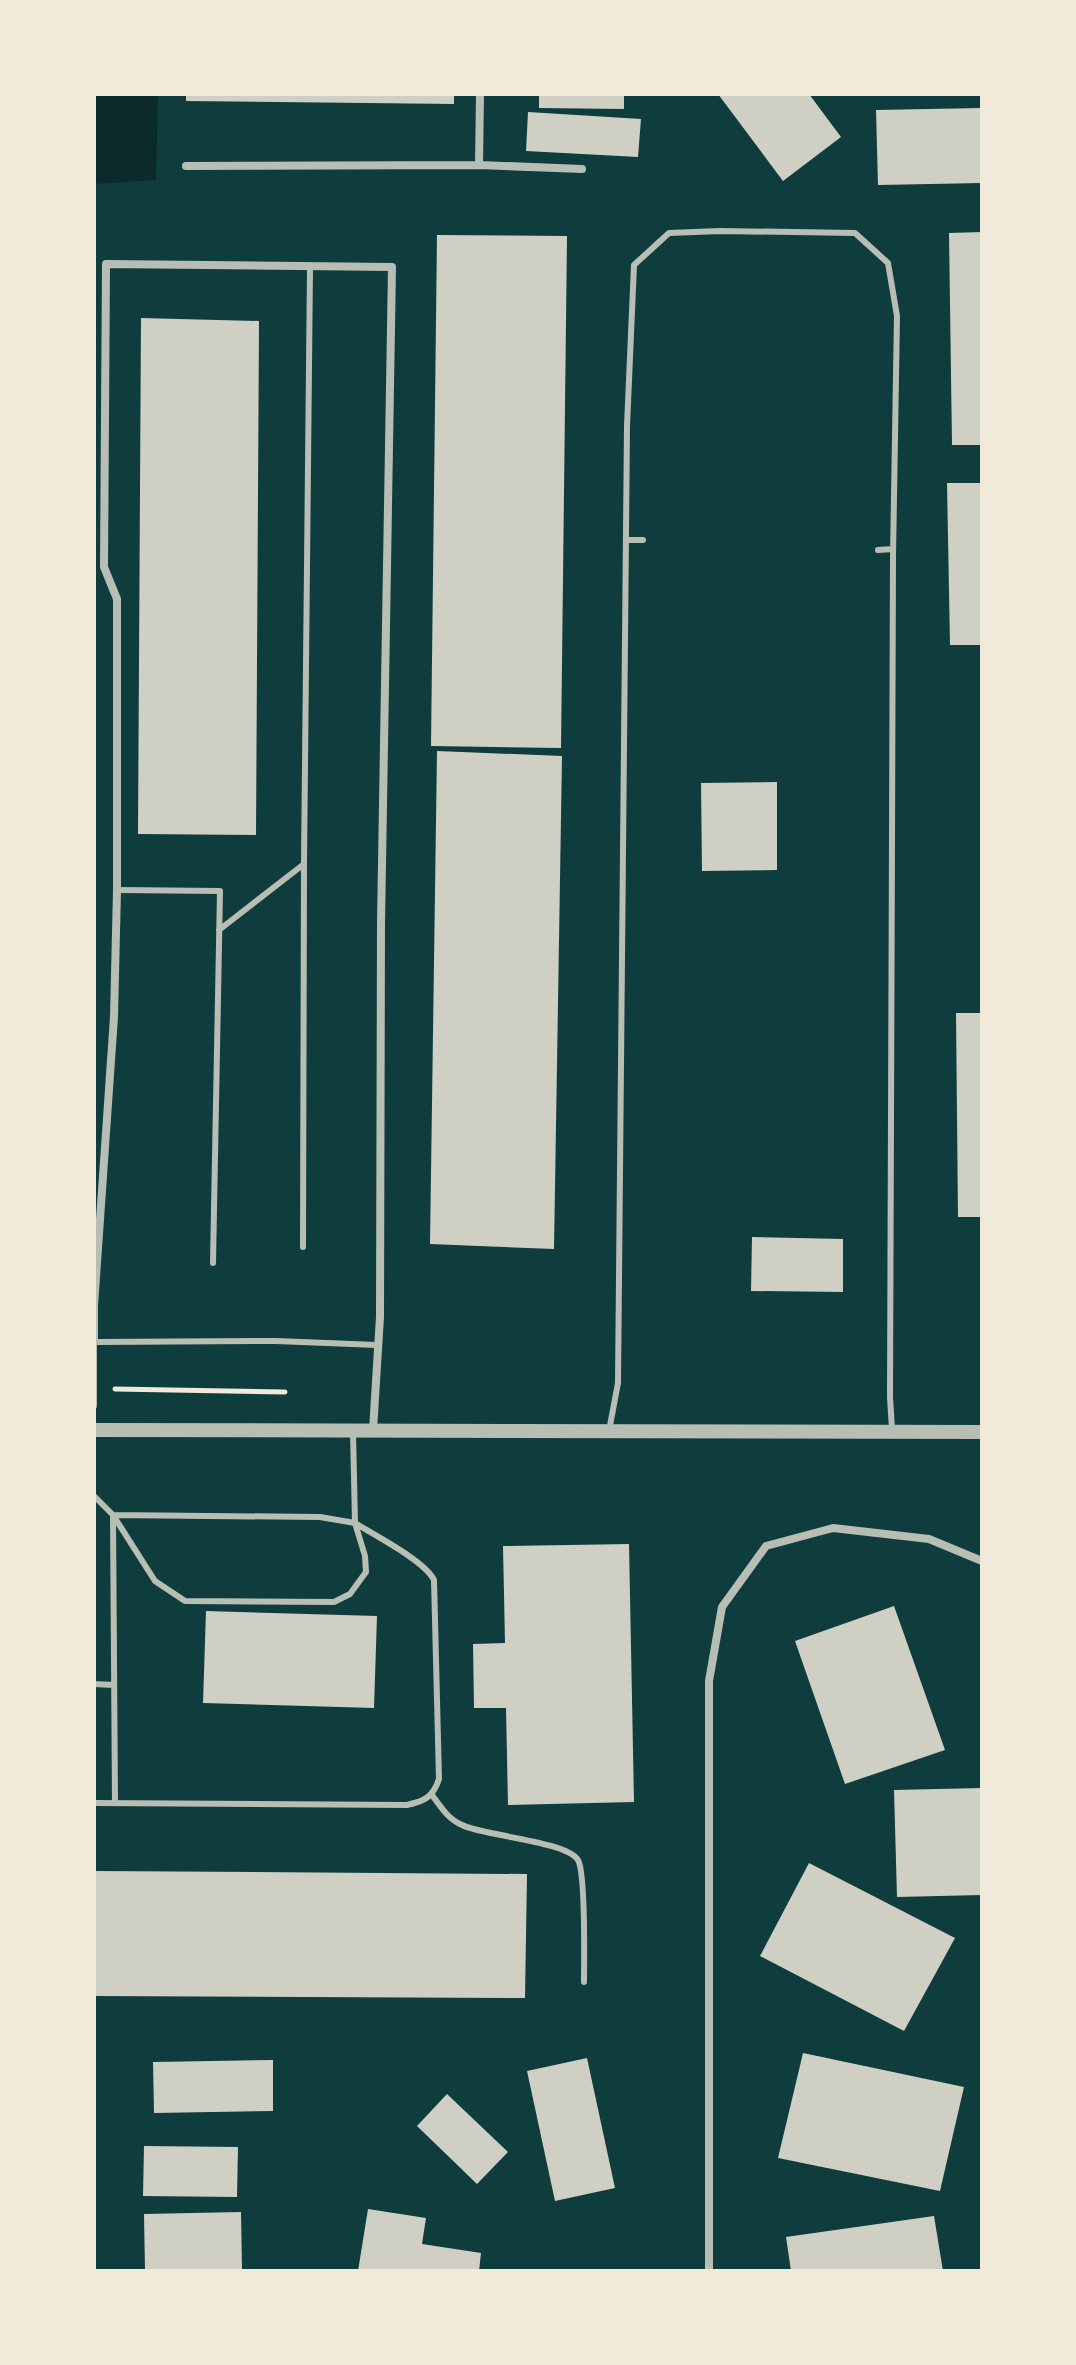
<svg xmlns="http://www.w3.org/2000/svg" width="1076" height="2365" font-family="'Archivo Narrow',sans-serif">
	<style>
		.water { fill: #0a2a2b }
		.building { fill: #cfcfc3 }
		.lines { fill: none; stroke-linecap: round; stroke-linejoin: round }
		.path { stroke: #f1e9da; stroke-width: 5 }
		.service { stroke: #b8beb3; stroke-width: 6 }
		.minor { stroke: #b8beb3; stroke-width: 8 }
		.tertiary { stroke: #b8beb3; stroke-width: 14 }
	</style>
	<rect width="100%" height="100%" fill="#0f3d3e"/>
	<path class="water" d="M94 94H158L156 180 94 184Z"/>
	<path class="building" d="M186 94H454V104L186 101Z
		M539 94H624V109L539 108Z
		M718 94H809L841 137 783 181Z
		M982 108V183L878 185 876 110Z
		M528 112 641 119 638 157 526 151Z
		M982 232V445H952L949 233Z
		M437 235 567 236 561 748 431 746Z
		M141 318 259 321 256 835 138 834Z
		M947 483H982V645H950Z
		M437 751 562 756 554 1249 430 1244Z
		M777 782V870L702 871 701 783Z
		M956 1013H982V1217H958Z
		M752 1237 843 1239V1292L751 1291Z
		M629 1544 634 1802 508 1805 506 1708H474L473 1644 505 1643 503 1546Z
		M894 1606 945 1750 845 1784 795 1641Z
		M206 1611 377 1616 374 1708 203 1703Z
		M982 1788V1895L897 1897 894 1790Z
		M809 1863 955 1938 904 2031 760 1956Z
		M94 1871 527 1874 525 1998 94 1996Z
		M803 2053 964 2087 940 2191 778 2158Z
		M587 2058 615 2188 555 2201 527 2071Z
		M273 2060V2111L154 2113 153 2062Z
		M447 2094 508 2152 477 2184 417 2126Z
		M144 2146 238 2147 237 2197 143 2196Z
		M368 2209 426 2218 422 2244 481 2253 479 2271H358Z
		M241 2212 242 2269 145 2271 144 2214Z
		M934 2216 943 2271H791L786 2237Z"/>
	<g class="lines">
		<path class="path" d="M115 1389 285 1392"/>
		<path class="service" d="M626 540H643
			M878 550 893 549
			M117 890 220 891 213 1263
			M219 930 304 864 310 267
			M303 1247 304 864
			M94 1406V1342L276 1341 377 1345
			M609 1431 618 1383 627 426 634 265 669 233 720 231 855 233 888 263 897 316 893 557 890 1397 892 1429
			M94 1496 113 1515 155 1581 185 1601 334 1602 350 1594 366 1572 365 1556 355 1523 320 1517 113 1515
			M113 1515 115 1803
			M94 1684 114 1685
			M432 1795C440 1806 448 1819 462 1825 484 1836 566 1841 578 1860 586 1874 584 1962 584 1982
			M94 1803 407 1805C425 1801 433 1797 439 1779L434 1580C425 1561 374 1535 355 1523L353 1431"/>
		<path class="minor" d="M479 165 480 94
			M186 166 479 165 582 169
			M94 1342V1306L114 1017 117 890V599L104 567 106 264 392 267 381 924 380 1317 373 1430
			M709 2271V1681L722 1607 766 1546 833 1528 929 1539 982 1561"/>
		<path class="tertiary" d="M94 1430 982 1432"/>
	</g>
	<rect width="1076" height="2365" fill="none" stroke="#f1e9da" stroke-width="192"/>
</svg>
